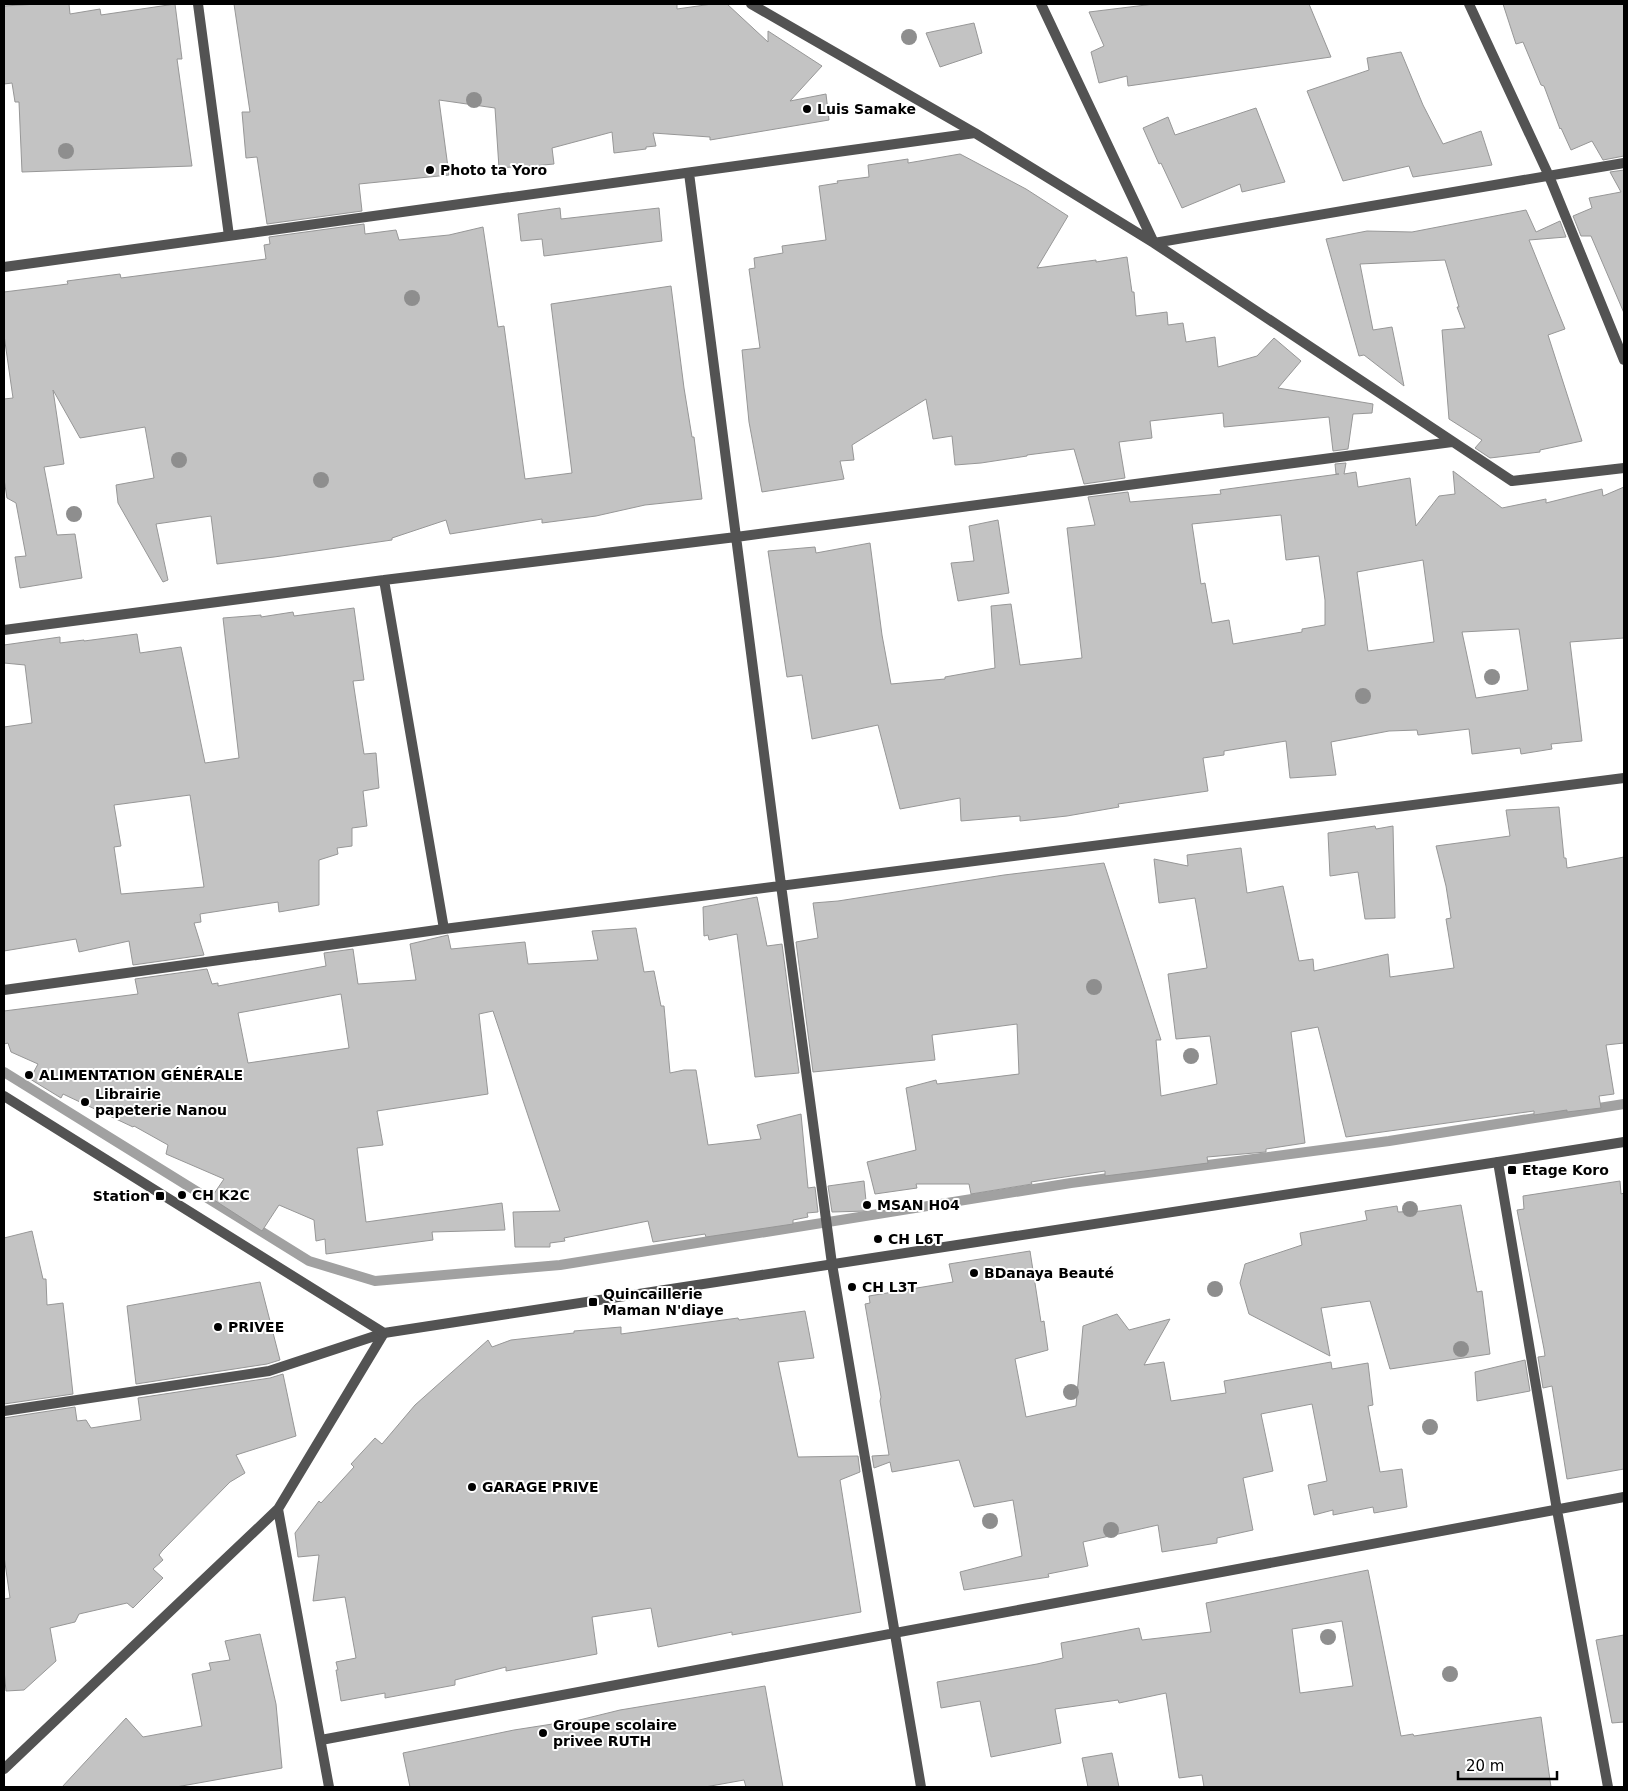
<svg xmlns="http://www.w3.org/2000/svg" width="1628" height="1791" font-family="'DejaVu Sans',sans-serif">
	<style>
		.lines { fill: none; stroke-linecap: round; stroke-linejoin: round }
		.stream { stroke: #a1a1a1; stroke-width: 10 }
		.building { fill: #c3c3c3; stroke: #979797; fill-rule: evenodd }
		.minor { stroke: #535353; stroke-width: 10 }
		.tertiary { stroke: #535353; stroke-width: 10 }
		.tree { fill: #8e8e8e }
		.poi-dot { fill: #000; stroke: #fff; stroke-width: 2 }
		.labels { text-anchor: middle; stroke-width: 4; stroke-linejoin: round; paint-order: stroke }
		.poi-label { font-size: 14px; font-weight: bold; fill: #000; stroke: #fff; text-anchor: start }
	</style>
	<rect width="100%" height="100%" fill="#fff"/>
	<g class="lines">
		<path class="stream" d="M4 1072 309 1261 375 1281 560 1265 1071 1183 1389 1141 1624 1104"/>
	</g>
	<path class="building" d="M38 4H69L70 14 100 9 101 15 175 4 182 59H177L192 166 22 172 19 102H15L12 83 4 84V6Z
		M234 4H677V9L712 4H727L768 42V31L822 66 790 101 826 94 829 120 710 140V137L653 133 656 146 646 147V149L614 153 612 132 552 148 554 164 512 168V167L499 168 495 108 439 100 449 175 359 184 362 211 267 224 257 157 246 158 242 112H250Z
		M1154 4H1309L1331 57 1128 86 1127 76 1099 83 1091 52 1104 46 1089 12Z
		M1503 4H1624V156L1603 160 1592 141 1571 150 1561 128 1560 129 1544 86 1541 85 1523 42 1516 44Z
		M974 23 982 53 940 67 926 33Z
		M1401 52 1423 105 1443 144 1481 131 1492 165 1413 177 1409 166 1343 181 1307 91 1369 70 1367 58Z
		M1256 108 1285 182 1242 192 1240 184 1182 208 1161 163 1159 164 1143 128 1168 117 1175 135Z
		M960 154 1026 189 1068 216 1037 268 1096 260V262L1127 257 1132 292H1134L1136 316 1167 312 1168 325 1183 323 1186 342 1215 337 1218 367 1257 356 1274 338 1301 361 1278 388 1373 404 1372 413 1353 414 1348 449 1333 451 1329 417 1224 427 1223 413 1150 421 1152 438 1119 442 1125 478 1084 484 1074 449 1027 455V456L981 463 955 465 952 436 933 439 926 399 852 445 854 460 840 461 844 479 762 492 749 422 742 350 760 348 749 269 755 268 754 258 783 253 782 246 826 240 819 186 838 183 837 181 869 177 868 165 908 159V163Z
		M1624 170V313L1591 236H1581L1573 216 1592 208 1589 198 1621 192 1610 172Z
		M560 208 561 219 659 208 662 241 544 256 542 239 521 241 518 214Z
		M1526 210 1536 232 1560 221 1566 237 1529 240 1565 329 1548 335 1582 441 1540 450V452L1490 458 1475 448 1482 440 1449 419 1442 330 1465 328 1457 307H1459L1445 260 1360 264 1373 330 1392 327 1404 386 1364 355 1359 356 1326 239 1367 231 1412 232Z
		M364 224 365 234 396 230 399 240 449 235 483 227 498 327 504 326 525 479 572 473 551 304 671 286 684 388 692 437H694L702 499 645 505 596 516 542 523V519L450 534 446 520 392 538V540L274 557 217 564 211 516 156 524 168 580 163 582 118 503 116 485 154 478 145 427 80 438 53 390 64 464 44 467 57 535 75 534 82 578 20 588 15 557 26 556 16 503 7 498 4 479V399L13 398 4 335V292L68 284 67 281 120 274 121 278 266 259 264 245 270 244 269 237Z
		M1346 463 1344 474 1356 472 1358 487 1410 478 1416 526 1439 496 1455 494 1453 471 1502 508 1546 499V503L1602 489 1603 496 1624 487V638L1570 642 1582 741 1551 744 1552 749 1521 754 1520 748 1472 754 1469 729 1418 735 1417 730 1389 731 1331 742 1336 775 1290 778 1286 741 1224 751V755L1203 758 1208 791 1118 804 1119 807 1067 816 1020 821V816L961 821 960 798 900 809 878 725 812 739 802 675 787 677 768 551 815 547 816 553 870 543 882 635 891 684 945 679V677L995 668 991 606 1011 604 1020 665 1082 658 1067 528 1095 525 1088 497 1128 492 1130 502 1221 494 1220 490 1339 474H1336L1335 464ZM1281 515 1286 560 1319 556 1325 600V625L1302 629V632L1233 644 1229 620 1212 623 1205 583 1201 584 1192 524ZM1423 560 1434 642 1368 651 1357 572ZM1519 629 1528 690 1476 698 1462 632Z
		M998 520 1009 593 958 601 951 563 974 561 969 526Z
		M354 608 364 680 353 681 364 754 376 753 379 788 363 791 367 826 352 828V846L337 848 338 854 319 860V905L279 912 278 902 200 914 201 922 194 923 204 955 133 965 129 941 79 952 76 939 4 951V727L32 723 25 665 4 663V645L60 637V643L84 640V641L137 634 140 653 181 647 205 763 239 758 223 618 261 615V617L293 612 294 616ZM190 795 204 887 121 894 114 847 121 846 114 805Z
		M1559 807 1564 858H1566L1567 868 1624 857V1043L1606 1045 1614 1094 1599 1096 1601 1108 1567 1112V1110L1534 1115V1111L1346 1137 1318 1027 1291 1032 1305 1143 1266 1149V1152L1207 1157 1208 1163 1105 1176V1171L1031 1182 1032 1184 971 1194 969 1184H916L917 1188 875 1194 867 1162 916 1150 906 1088 936 1080 937 1084 1019 1074 1017 1024 932 1035 935 1060 813 1072 796 942 818 938 813 903 838 901 1004 875 1104 863 1161 1040H1156L1161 1096 1217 1084 1210 1036 1176 1039 1168 974 1207 968 1195 898 1159 903 1154 859 1188 866 1187 855 1241 848 1247 893 1283 886 1299 961 1313 959 1314 971 1388 954 1390 977 1454 968 1446 919 1451 918 1446 886 1436 846 1510 836 1506 810Z
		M1375 826 1376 829 1393 826 1395 918 1365 919 1358 872 1330 876 1328 833Z
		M757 897 767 946 782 944 799 1073 755 1077 737 934 709 940 708 935 704 936 703 907Z
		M636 928 644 972 654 971 661 1006H664L670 1073 684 1070H696L708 1145 761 1139 757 1125 801 1114 808 1188 815 1187 818 1212 807 1213 808 1217 793 1220V1224L706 1237 705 1234 653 1242 648 1221 564 1238 565 1241 550 1243V1247H515L513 1212 560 1211 493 1011 479 1014 488 1094 377 1111 383 1145 357 1148 366 1222 502 1203 505 1230 432 1232 433 1240 326 1254 325 1239 316 1241 314 1220 279 1205 262 1231 211 1198 224 1179 166 1154 168 1145 134 1126 133 1127 63 1094 61 1098 30 1079 38 1064 11 1052 8 1043 4 1044V1011L138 994 135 979 207 969 212 984 218 983V986L326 966 324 953 353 949 358 984 416 980 410 944 448 935 451 949 525 942 528 964 598 960 592 931ZM341 994 349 1048 248 1063 238 1013Z
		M864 1181 867 1211 832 1212 828 1186Z
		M1620 1181 1621 1194 1624 1193V1469L1567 1479 1552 1386 1543 1388 1538 1357 1545 1356 1544 1349 1517 1210 1524 1209 1523 1196Z
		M1461 1205 1477 1292 1482 1291 1490 1354 1390 1369 1370 1301 1321 1308 1330 1356 1249 1314 1240 1283 1245 1264 1302 1245 1300 1233 1367 1220 1365 1211 1397 1206 1398 1212 1421 1211Z
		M32 1231 43 1279H46L47 1305 63 1303 73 1394 4 1404V1238Z
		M1030 1251 1041 1322 1044 1321 1048 1350 1015 1359 1026 1417 1076 1406 1083 1326 1117 1314 1129 1330 1170 1319 1144 1365 1164 1362 1171 1401 1226 1393 1224 1381 1331 1362 1332 1369 1368 1363 1373 1405 1368 1406 1380 1472 1402 1469 1407 1507 1374 1513 1373 1507 1333 1515V1510L1314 1515 1308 1485 1327 1481 1312 1404 1261 1414 1273 1471 1243 1478 1253 1530 1217 1538V1543L1162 1552 1158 1525 1083 1542 1088 1566 1048 1574 1049 1577 964 1590 960 1572 1022 1556 1013 1500 974 1507 959 1460 892 1472 890 1462 874 1468 872 1456 889 1455 880 1401 881 1397 865 1304 870 1303 869 1296 953 1282 949 1264Z
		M260 1282 280 1360 267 1364 136 1384 127 1306Z
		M805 1311 814 1358 778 1362 798 1457 858 1456 860 1472 840 1480 861 1612 732 1635V1632L658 1647 651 1608 592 1617 597 1654 506 1671V1667L455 1680V1685L385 1698V1693L341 1701 336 1670H338L336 1662 356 1658 345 1597 313 1601 319 1555 298 1557 295 1533 319 1501 321 1503 354 1467 351 1464 375 1438 382 1444 415 1405 488 1340 492 1347 511 1340 574 1333V1331L621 1327V1334L738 1318 739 1320Z
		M1525 1360 1530 1391 1477 1401 1475 1372Z
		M283 1374 296 1436 236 1455 245 1473 230 1482 162 1551 159 1555 163 1560 153 1569 163 1578 133 1608 127 1603 79 1614 75 1622 50 1628 56 1661 24 1690 6 1691 4 1670V1599L10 1598 4 1556V1418L75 1407 77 1421 86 1420 91 1428 141 1420 138 1398 270 1378Z
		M1368 1570 1401 1736 1413 1734 1414 1736 1541 1717 1551 1787H1204L1202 1775 1179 1778 1166 1693 1119 1703 1118 1700 1055 1709 1061 1743 991 1757 980 1701 941 1708 937 1682 1037 1664 1063 1658 1061 1643 1139 1628 1142 1640 1211 1632 1206 1603ZM1342 1621 1353 1686 1300 1693 1292 1629Z
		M260 1634 276 1704 282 1768 176 1787H62L126 1718 143 1737 202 1726 192 1674 211 1670 209 1663 230 1660 225 1641Z
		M1624 1635V1722L1612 1723 1596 1640Z
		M765 1686 783 1787H746L744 1780 705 1787H410L403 1753 514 1730 559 1723V1725L620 1710Z
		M1112 1753 1119 1787H1088L1082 1758Z"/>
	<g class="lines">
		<path class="minor" d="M198 4 229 236
			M751 4 975 133 1154 243 1512 481 1624 468
			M1041 4 1154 243 1624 163
			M1469 4 1549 176 1624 360
			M689 173 781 885 832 1264 921 1787
			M4 267 975 133
			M384 580 444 929
			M4 630 384 580 736 537 1452 442
			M4 990 444 929 1624 778
			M1498 1162 1557 1510 1608 1787
			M4 1411 269 1371 384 1333
			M278 1509 329 1787
			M321 1740 1624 1497
			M4 1769 278 1509 384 1333"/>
		<path class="tertiary" d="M4 1096 384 1333 1498 1162 1624 1142"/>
	</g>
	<g class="tree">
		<circle cx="909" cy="37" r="8"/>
		<circle cx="474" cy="100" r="8"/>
		<circle cx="66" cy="151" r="8"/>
		<circle cx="412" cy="298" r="8"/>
		<circle cx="179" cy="460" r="8"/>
		<circle cx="321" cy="480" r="8"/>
		<circle cx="74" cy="514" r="8"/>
		<circle cx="1492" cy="677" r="8"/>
		<circle cx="1363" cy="696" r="8"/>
		<circle cx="1094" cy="987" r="8"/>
		<circle cx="1191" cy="1056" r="8"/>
		<circle cx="1410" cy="1209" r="8"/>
		<circle cx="1215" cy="1289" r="8"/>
		<circle cx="1461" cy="1349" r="8"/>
		<circle cx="1071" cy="1392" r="8"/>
		<circle cx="1430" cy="1427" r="8"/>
		<circle cx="990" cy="1521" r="8"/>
		<circle cx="1111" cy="1530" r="8"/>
		<circle cx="1328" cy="1637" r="8"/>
		<circle cx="1450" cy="1674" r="8"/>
	</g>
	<g class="poi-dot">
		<circle cx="807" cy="109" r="5"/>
		<circle cx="430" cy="170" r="5"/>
		<circle cx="29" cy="1075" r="5"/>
		<circle cx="85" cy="1102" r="5"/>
		<rect x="1507" y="1165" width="10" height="10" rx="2.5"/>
		<circle cx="182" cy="1195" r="5"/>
		<rect x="155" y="1191" width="10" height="10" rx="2.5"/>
		<circle cx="867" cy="1205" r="5"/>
		<circle cx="878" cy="1239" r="5"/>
		<circle cx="974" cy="1273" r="5"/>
		<circle cx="852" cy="1287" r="5"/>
		<rect x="588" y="1297" width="10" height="10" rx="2.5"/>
		<circle cx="218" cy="1327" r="5"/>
		<circle cx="472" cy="1487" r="5"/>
		<circle cx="543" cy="1733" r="5"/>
	</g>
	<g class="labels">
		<g class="poi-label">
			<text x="817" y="114">Luis Samake</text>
			<text x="440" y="175">Photo ta Yoro</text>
			<text x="39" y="1080">ALIMENTATION GÉNÉRALE</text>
			<text x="95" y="1099">Librairie<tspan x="95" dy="16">papeterie Nanou</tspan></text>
			<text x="1522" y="1175">Etage Koro</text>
			<text x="192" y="1200">CH K2C</text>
			<text x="150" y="1201" text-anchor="end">Station</text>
			<text x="877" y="1210">MSAN H04</text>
			<text x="888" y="1244">CH L6T</text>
			<text x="984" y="1278">BDanaya Beauté</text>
			<text x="862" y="1292">CH L3T</text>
			<text x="603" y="1299">Quincaillerie<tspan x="603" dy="16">Maman N'diaye</tspan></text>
			<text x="228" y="1332">PRIVEE</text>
			<text x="482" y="1492">GARAGE PRIVE</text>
			<text x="553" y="1730">Groupe scolaire<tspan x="553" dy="16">privee RUTH</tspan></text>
		</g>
	</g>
	<rect width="1628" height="1791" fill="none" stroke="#000000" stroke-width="10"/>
	<path d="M1458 1771v8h99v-8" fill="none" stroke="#000000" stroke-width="2.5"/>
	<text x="1466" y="1771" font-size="15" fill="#000000" stroke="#ffffff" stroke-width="4" paint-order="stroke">20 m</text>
</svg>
